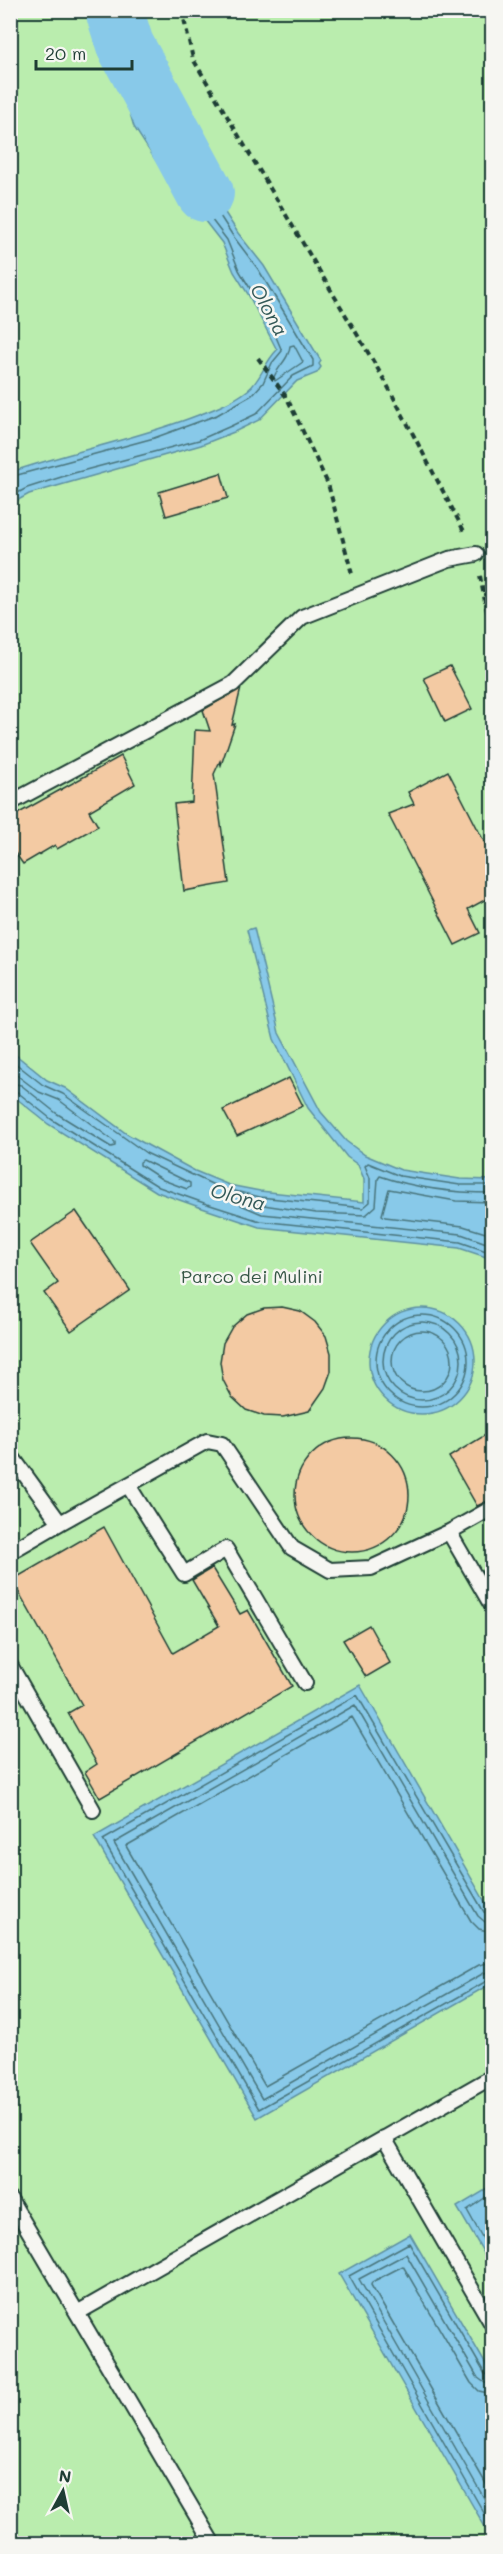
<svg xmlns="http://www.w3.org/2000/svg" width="503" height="2554" font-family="Mali,sans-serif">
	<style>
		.green { fill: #baedae; stroke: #6c9571; stroke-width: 1.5 }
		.water { fill: #88c9e9; stroke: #5e91a1; stroke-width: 1.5 }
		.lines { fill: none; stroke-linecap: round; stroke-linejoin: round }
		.shore { stroke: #49757c; stroke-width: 1.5 }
		.river { stroke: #88c9e9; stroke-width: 58 }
		.building { fill: #f3caa3; stroke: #1f3d34; stroke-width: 1.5 }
		.lane-casing { stroke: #1f3d34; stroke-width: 18 }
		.path { stroke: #1f3d34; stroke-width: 4; stroke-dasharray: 6 4.5; stroke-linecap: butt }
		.lane { stroke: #f6f6f2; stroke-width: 14 }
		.labels { text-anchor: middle; stroke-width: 5; stroke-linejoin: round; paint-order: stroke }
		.park-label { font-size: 18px; fill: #365746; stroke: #f6f6f2 }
		.water-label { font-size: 20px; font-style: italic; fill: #345958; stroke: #f6f6f2 }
	</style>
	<rect width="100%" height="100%" fill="#f6f6f2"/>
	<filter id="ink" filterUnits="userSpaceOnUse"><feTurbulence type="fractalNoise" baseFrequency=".0167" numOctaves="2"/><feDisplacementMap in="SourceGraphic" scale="12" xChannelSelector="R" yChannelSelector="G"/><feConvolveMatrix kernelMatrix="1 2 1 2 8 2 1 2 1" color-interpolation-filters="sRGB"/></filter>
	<g filter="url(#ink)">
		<path class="green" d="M11 11H492V2543L11 2544Z"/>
		<path class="water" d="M100 11H128L157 105 166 121 238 233 264 266 321 361 319 364 321 367 317 373 297 381 259 420 234 432 201 445 29 494 11 504V472C67 453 126 441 182 421 204 413 229 405 248 390 261 380 264 363 277 350L248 294 234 272 222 243 194 207 180 198 134 127Z
			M254 928 279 1033 321 1112 346 1141 365 1155 401 1170 460 1179 492 1180V1259L459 1248 259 1227 202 1208 157 1192 48 1124 11 1094V1051L47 1080 65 1088 127 1134 195 1171 229 1185 260 1191 364 1202V1179L358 1165 347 1157 308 1108 274 1039 247 930Z
			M369 1361a53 53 0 1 1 106 0a53 53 0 1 1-106 0Z
			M360 1685 492 1914V1983L257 2118 94 1837Z
			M492 2186V2267L457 2207Z
			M410 2234 492 2375V2539L339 2274Z"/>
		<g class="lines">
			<path class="shore" d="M294 345 303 362 275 381 274 377C279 365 289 359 290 346Z
				M10 477 154 438 217 415 252 395 263 383 272 363 282 351 268 318 239 270 227 240 199 203 184 194 139 125 106 10
				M10 497 27 488 74 473 199 440 231 426 256 414 293 376 313 366V360L258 269 233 236 160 123C147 99 125 38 123 10
				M10 1059 43 1085 63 1094 146 1153 218 1187 260 1197 363 1208 370 1202V1178L365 1166 368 1163 400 1176 460 1185H492
				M10 1070 39 1092 59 1100 115 1142V1146L111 1147 56 1113 21 1085 10 1083
				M10 1090 16 1091 51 1119 159 1187 204 1203 260 1221 460 1242 492 1253
				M143 1160 190 1183V1187L187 1189 163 1180 140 1165V1162Z
				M492 1193C455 1193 415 1188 380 1176L378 1179 376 1206 366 1215 316 1213 244 1202 241 1205 262 1214 461 1234 492 1245
				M492 1202 456 1201 389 1189 382 1215 385 1217 463 1226 492 1235
				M376 1361a46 46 0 1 1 92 0a46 46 0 1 1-92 0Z
				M383 1361a39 39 0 1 1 78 0a39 39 0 1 1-78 0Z
				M392 1361a30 30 0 1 1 60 0a30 30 0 1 1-60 0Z
				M492 1915 484 1912 357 1695 103 1840 259 2109 492 1978
				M492 1923 485 1922 478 1916 355 1705 114 1843 262 2099 484 1973 492 1971
				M492 1932 479 1929 471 1921 352 1717 126 1846 265 2086 479 1965 492 1962
				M492 2193 467 2210 492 2255
				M492 2377 485 2374 409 2243 349 2276 492 2527
				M492 2385 485 2383 478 2378 406 2254 359 2279 492 2512
				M492 2394 479 2391 471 2383 403 2266 372 2282 371 2285 492 2494"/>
			<path class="river" d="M114 10 125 45 205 193"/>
		</g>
		<path class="building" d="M221 473 228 498 166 516 159 492Z
			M450 666 472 709 445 722 424 678Z
			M241 688 232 725 235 724 221 765 220 761 214 774 229 883 184 891 174 804 192 802 195 730 210 731 203 710Z
			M121 756 135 784 89 811 98 826 57 849 55 845 23 864 10 846V818Z
			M448 771 492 857V896L468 909 480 933 455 945 388 814 414 804 408 792Z
			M289 1078 303 1106 237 1136 223 1110Z
			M76 1211 130 1290 71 1331 44 1293 58 1283 30 1243Z
			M282 1307 300 1311 315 1322 326 1336 331 1353V1371L325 1388 309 1411 283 1417 264 1416 246 1410 232 1397 223 1380 220 1362 223 1343 232 1327 247 1314 264 1308Z
			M492 1431V1499L477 1506 449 1457Z
			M295 1495a57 57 0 1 1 114 0a57 57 0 1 1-114 0Z
			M104 1527 173 1653 219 1626 192 1580 212 1568 240 1614 248 1610 292 1686 100 1798 85 1772 97 1764 68 1713 82 1705 12 1580Z
			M369 1625 390 1663 366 1677 343 1640Z"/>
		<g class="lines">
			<g class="lane-casing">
				<path id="lane" d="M10 803 233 684 302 617 449 559 476 554
					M10 1454 60 1523 207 1441 222 1444 292 1548 330 1570 371 1568 449 1532 492 1606
					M128 1485 184 1574 226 1549 305 1683
					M449 1532 492 1508
					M10 1552 60 1523
					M10 1665 93 1810
					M384 2138 492 2324
					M10 2199 213 2544
					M77 2313 492 2077"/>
			</g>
			<path class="path" d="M182 10 193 59 385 381 465 533
				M258 358 287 398 328 484 352 574
				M480 576 492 637"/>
			<use href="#lane" class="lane"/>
		</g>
	</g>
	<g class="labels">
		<g class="park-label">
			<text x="252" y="1283">Parco dei Mulini</text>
		</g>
		<g class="water-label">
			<text transform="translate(269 310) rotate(61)" y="7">Olona</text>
			<text transform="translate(238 1197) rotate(15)" y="7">Olona</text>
		</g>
	</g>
	<rect width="503" height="2554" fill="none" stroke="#f6f6f2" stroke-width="36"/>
	<rect x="18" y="18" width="467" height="2518" fill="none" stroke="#1f3d34" stroke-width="2" filter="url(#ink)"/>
	<g transform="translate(63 2491) rotate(8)" stroke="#f6f6f2" stroke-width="4.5" paint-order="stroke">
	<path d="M0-4.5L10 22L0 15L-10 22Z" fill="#1f3d34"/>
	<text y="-9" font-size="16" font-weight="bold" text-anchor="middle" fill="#1f3d34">N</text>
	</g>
	<path d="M36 60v9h96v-9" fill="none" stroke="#1f3d34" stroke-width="3"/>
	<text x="45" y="60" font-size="18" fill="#1f3d34" stroke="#f6f6f2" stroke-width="4.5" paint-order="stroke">20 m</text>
</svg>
